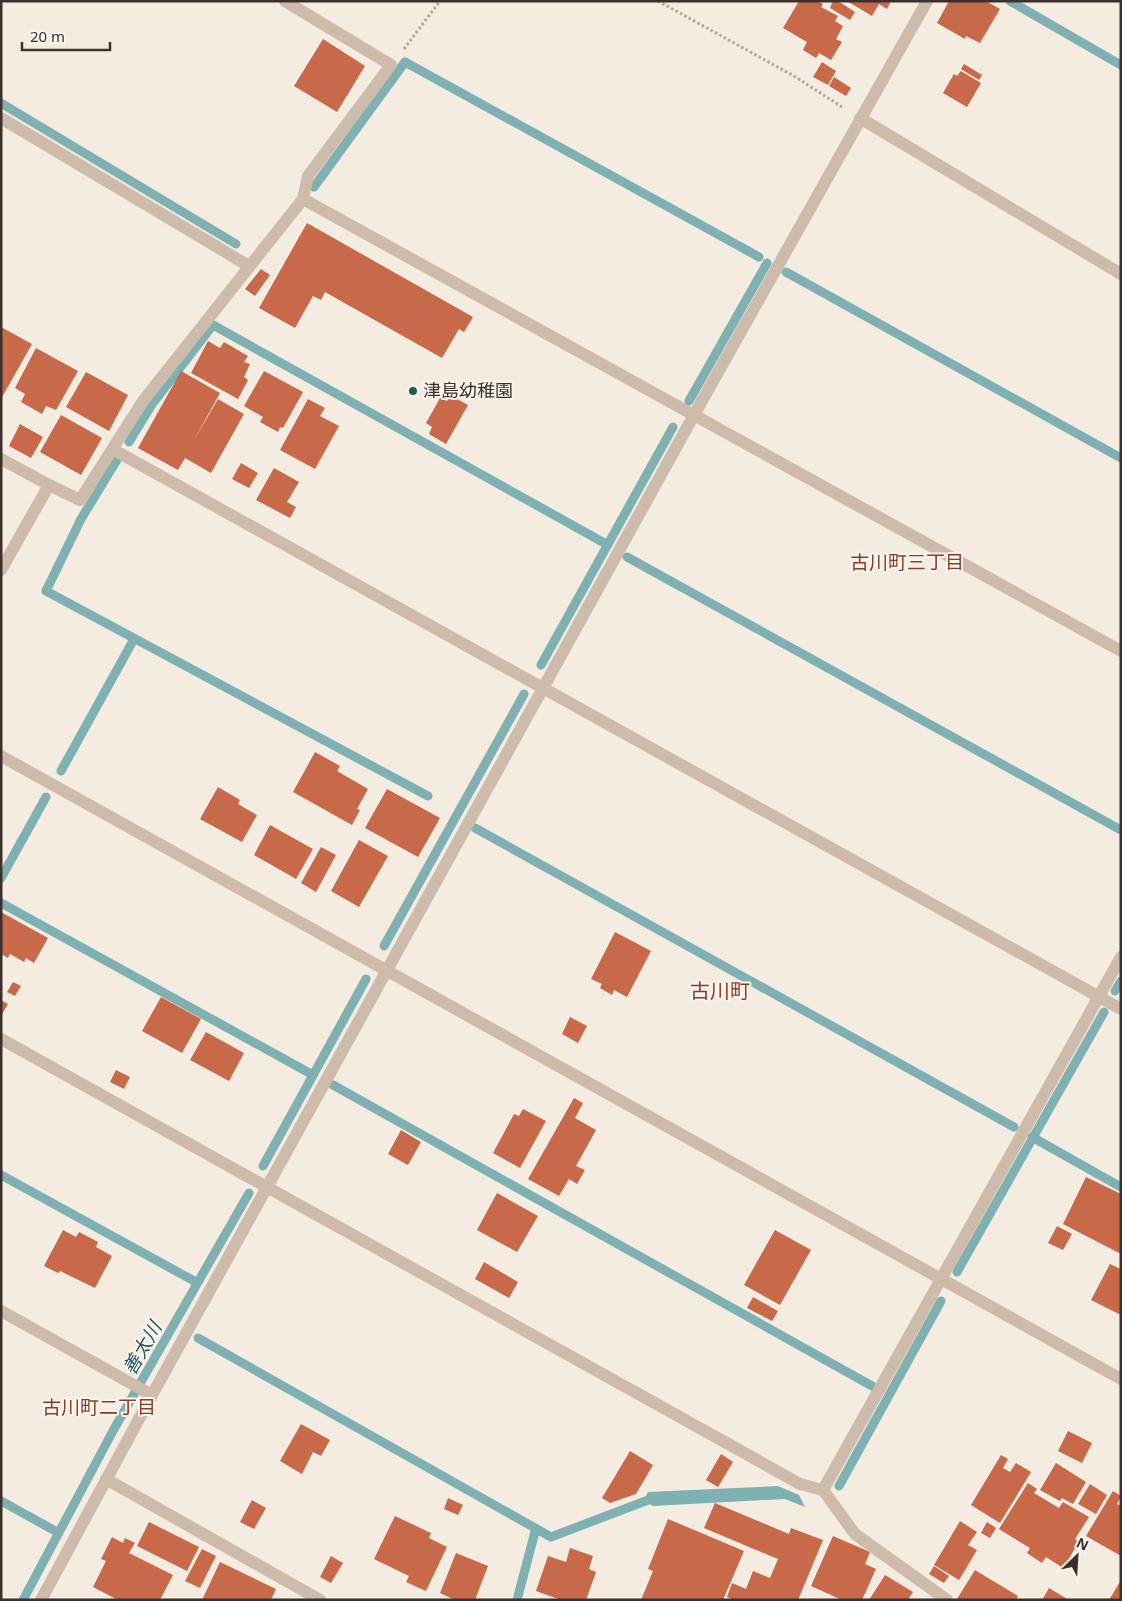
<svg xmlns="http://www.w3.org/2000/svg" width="1122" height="1601" font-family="'Noto Sans','Noto Sans JP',sans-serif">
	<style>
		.water { fill: #7fb0b2 }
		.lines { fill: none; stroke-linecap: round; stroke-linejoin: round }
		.stream { stroke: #7fb0b2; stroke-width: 9 }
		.building { fill: #c86a4a }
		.path { stroke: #b9a596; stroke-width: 3; stroke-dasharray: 2.5 2.5; stroke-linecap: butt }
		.street { stroke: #cdbbac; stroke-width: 12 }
		.poi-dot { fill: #1f595e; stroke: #fbf5ee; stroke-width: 2 }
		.labels { text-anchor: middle; stroke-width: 4; stroke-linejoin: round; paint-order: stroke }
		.poi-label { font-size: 18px; fill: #3b302b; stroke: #fbf5ee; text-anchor: start }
		.neighbourhood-label { font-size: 19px; fill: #8c3c22; stroke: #fbf5ee }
		.water-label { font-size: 19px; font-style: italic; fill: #1f595e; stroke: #fbf5ee }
		.quarter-label { font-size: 20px; fill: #8c3c22; stroke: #fbf5ee }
	</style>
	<rect width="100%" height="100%" fill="#f4ebe1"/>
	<path class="water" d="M778 1486 799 1495 805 1507 785 1499 653 1506 644 1501 648 1492Z"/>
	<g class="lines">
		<path class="stream" d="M1010 1 1121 65
			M1 103 236 244
			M314 187 405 62 759 257
			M786 272 1121 458
			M689 401 767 263
			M129 442 153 403 213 325 608 545
			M117 460 81 519 46 591 428 796
			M627 557 1121 830
			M541 665 673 427
			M61 771 134 639
			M475 828 1014 1127
			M1 878 46 797
			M1 903 313 1075
			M384 946 524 694
			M1115 991 1121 981
			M333 1085 872 1386
			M1032 1137 1121 1187
			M263 1166 366 979
			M1 1175 196 1282
			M957 1272 1104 1012
			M198 1338 551 1537 656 1497
			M839 1486 941 1301
			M1 1501 59 1533
			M23 1600 114 1429 249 1193
			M517 1600 536 1528"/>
	</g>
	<path class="building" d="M799 1H818L823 4 821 7 838 16 835 21 843 26 836 39 842 42 831 60 819 53 816 58 803 50 807 42 783 28Z
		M833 1H838L855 12 850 20 830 8Z
		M847 1H891L887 9 879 4 872 16Z
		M949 1H986L1000 9 980 43 966 36 965 39 937 23Z
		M323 39 365 66 337 112 294 86Z
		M822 62 836 71 828 85 813 77Z
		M964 64 982 75 979 80 961 69Z
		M961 71 981 83 967 107 943 93 954 74 957 76Z
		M834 77 851 88 846 96 829 86Z
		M307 223 473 317 464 332 459 329 442 358 325 292 321 300 313 296 295 328 259 308Z
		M261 269 270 275 255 296 245 289Z
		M1 327 32 344 1 399Z
		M208 341 220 348 224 342 248 356 244 362 250 364 244 377 248 380 238 399 191 373Z
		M36 348 78 371 56 410 46 406 42 414 21 402 25 394 15 388Z
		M181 371 220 393 194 440 218 399 244 414 211 473 185 458 178 470 138 448Z
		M264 371 303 392 283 428 280 427 278 432 260 422 263 417 244 406Z
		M86 372 128 395 109 431 66 407Z
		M450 395 468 405 446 444 429 434 432 427 426 423 440 398 447 401Z
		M308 399 325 408 320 416 339 426 315 469 280 450Z
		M61 415 102 438 81 475 40 452Z
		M20 424 43 437 31 458 9 446Z
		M241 463 258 473 249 488 232 479Z
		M274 468 299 482 287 502 296 507 290 518 256 500Z
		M315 752 340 766 337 771 368 789 357 809 360 810 352 825 293 792Z
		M218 787 240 800 238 804 257 815 242 842 200 819Z
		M387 789 440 818 418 857 365 828Z
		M270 825 313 849 296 879 254 855Z
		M359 840 388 856 359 907 331 891Z
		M321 847 336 855 316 892 301 883Z
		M1 912 48 938 34 963 26 958 24 962 10 954 8 958 1 954Z
		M615 932 651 951 627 997 614 990 612 995 600 988 602 984 591 979Z
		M13 982 21 986 15 996 7 992Z
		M161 997 201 1019 182 1053 142 1031Z
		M1 1000 8 1004 1 1016Z
		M570 1017 587 1026 578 1043 562 1034Z
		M206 1032 244 1053 229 1081 190 1060Z
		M116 1070 130 1077 124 1089 110 1082Z
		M574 1098 583 1103 575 1118 596 1130 576 1166 585 1170 577 1184 569 1179 559 1196 528 1179Z
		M523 1109 546 1121 520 1168 493 1153 514 1114 519 1116Z
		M401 1130 421 1142 408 1165 388 1154Z
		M1086 1177 1121 1194V1254L1063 1224Z
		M497 1193 538 1216 517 1252 477 1230Z
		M1057 1226 1072 1234 1063 1250 1048 1243Z
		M63 1230 76 1237 79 1232 98 1242 96 1247 112 1256 95 1288 60 1271 58 1273 44 1266Z
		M775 1230 811 1250 780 1305 744 1285Z
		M484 1262 518 1282 509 1298 475 1279Z
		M1110 1264 1121 1269V1315L1091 1300Z
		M753 1297 778 1311 772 1321 747 1308Z
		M301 1424 330 1440 321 1456 313 1452 302 1474 280 1461Z
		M1068 1431 1092 1443 1082 1463 1058 1451Z
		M630 1451 653 1465 636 1494 610 1503 602 1498Z
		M721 1454 733 1462 718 1487 706 1480Z
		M1001 1455 1008 1459 1003 1468 1010 1472 1016 1463 1031 1472 1000 1523 971 1505Z
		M1056 1463 1086 1482 1073 1504 1062 1498 1060 1501 1040 1490Z
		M1028 1483 1037 1489 1034 1493 1059 1508 1063 1502 1089 1517 1075 1539 1079 1542 1063 1568 1046 1557 1042 1563 1027 1553 1030 1548 999 1529Z
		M1090 1484 1107 1495 1096 1514 1078 1504Z
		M1113 1491 1121 1496 1117 1504 1121 1506V1556L1086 1536Z
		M448 1498 463 1505 458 1515 444 1509Z
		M252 1500 266 1508 254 1529 240 1522Z
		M715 1503 789 1534 791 1528 823 1540 798 1600H734L727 1597 732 1583 746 1589 753 1571 770 1578 778 1559 704 1528Z
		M395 1516 431 1533 429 1538 447 1547 426 1591 406 1582 409 1576 374 1559Z
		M668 1519 744 1551 723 1600H641L653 1571 648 1569Z
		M960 1521 977 1532 968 1545 977 1550 959 1580 934 1565Z
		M149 1522 199 1547 187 1571 137 1546Z
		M987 1522 996 1528 990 1538 981 1533Z
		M833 1536 870 1552 865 1564 876 1569 862 1600H842L811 1586Z
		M112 1537 123 1543 125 1538 135 1543 129 1553 173 1575 160 1600H118L93 1587 106 1561 101 1559Z
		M570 1548 593 1556 589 1569 596 1572 586 1600H561L536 1591 548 1556 566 1562Z
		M202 1549 216 1556 200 1588 185 1581Z
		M456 1553 488 1566 475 1600H455L440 1593Z
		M331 1556 343 1563 331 1583 320 1577Z
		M220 1562 276 1589 271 1600H202Z
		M934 1566 949 1576 944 1583 929 1574Z
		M975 1570 1018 1596 1016 1600 957 1599Z
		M885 1575 913 1592 908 1600H869Z
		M1121 1580V1600H1109Z
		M1049 1588 1069 1600H1042Z"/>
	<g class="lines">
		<path class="path" d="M658 1 794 76 842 107
			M404 49 440 1"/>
		<path class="street" d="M1 118 249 266
			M860 118 1121 274
			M303 199 1121 651
			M114 450 1121 1009
			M1 459 49 485
			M1 570 49 485 80 500 143 401 303 199 308 176 391 65 285 1
			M1 756 1121 1379
			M1 1039 800 1484 823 1490 855 1534 947 1600
			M1 1311 152 1395
			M106 1479 320 1600
			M823 1490 1121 957
			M41 1600 152 1395 694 415 927 1"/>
	</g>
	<circle class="poi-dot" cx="413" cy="391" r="5"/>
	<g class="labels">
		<g class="poi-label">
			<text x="423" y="397">津島幼稚園</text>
		</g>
		<g class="neighbourhood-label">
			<text x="907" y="569">古川町三丁目</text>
			<text x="99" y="1414">古川町二丁目</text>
		</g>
		<g class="water-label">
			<text transform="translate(142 1348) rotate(-60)" y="7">善太川</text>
		</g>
		<g class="quarter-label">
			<text x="720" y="998">古川町</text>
		</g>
	</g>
	<rect width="1122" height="1601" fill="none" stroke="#3b302b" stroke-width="5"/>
	<g transform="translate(1077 1556) rotate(25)" stroke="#fbf5ee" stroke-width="4" paint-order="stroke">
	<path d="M0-4L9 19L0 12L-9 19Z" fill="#3b302b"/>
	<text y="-8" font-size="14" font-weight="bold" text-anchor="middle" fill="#3b302b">N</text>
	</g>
	<path d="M22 42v8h88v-8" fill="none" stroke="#3b302b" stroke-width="2.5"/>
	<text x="30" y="42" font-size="15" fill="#3b302b" stroke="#fbf5ee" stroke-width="4" paint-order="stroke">20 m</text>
</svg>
